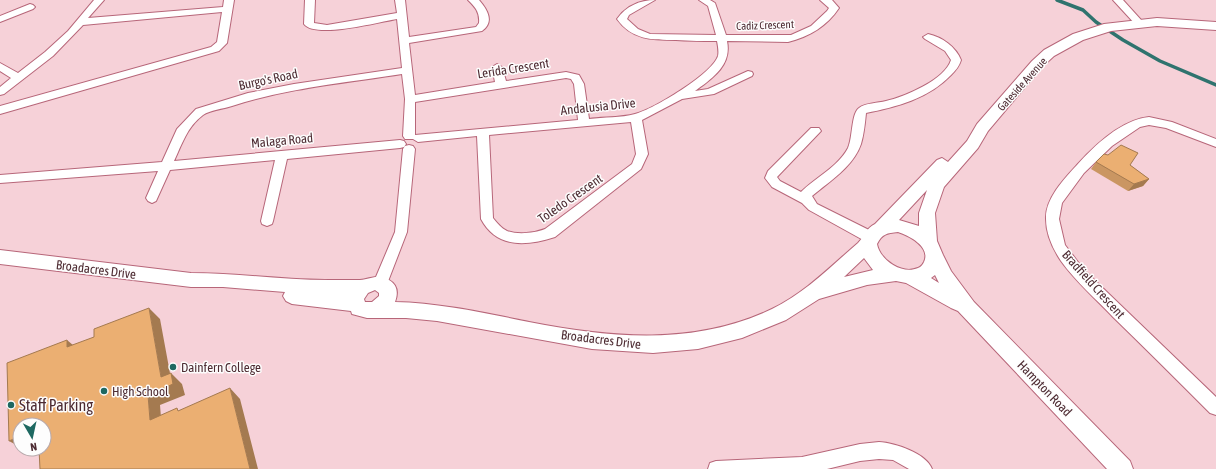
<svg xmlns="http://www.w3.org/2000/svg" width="1216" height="469" font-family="'Asap Condensed',sans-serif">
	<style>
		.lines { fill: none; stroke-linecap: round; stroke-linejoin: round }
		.stream { stroke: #2f736e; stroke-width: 3.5 }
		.minor-casing { stroke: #b76679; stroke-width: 2 }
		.tertiary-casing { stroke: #b76679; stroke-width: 2 }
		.minor { fill: #fff; fill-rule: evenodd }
		.tertiary { fill: #fff; fill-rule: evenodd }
		.wall { fill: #ca9662 }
		.shaded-wall { fill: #a47a50 }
		.building { fill: #ebaf72; stroke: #a47a50 }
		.poi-dot { fill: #1e6861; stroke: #fdfdfd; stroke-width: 1.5 }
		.labels { text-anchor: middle; stroke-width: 3; stroke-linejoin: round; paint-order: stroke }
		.far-street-label { font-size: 11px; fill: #4d2b32; stroke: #fdfdfd }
		.street-label { font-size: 13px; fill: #4d2b32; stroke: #fdfdfd }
		.poi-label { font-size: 13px; fill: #4d2b32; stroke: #fdfdfd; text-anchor: start }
		.near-poi-label { font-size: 16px; fill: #4d2b32; stroke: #fdfdfd; text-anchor: start }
	</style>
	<rect width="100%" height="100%" fill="#f6d1d8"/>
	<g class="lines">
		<path class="stream" d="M1057 0 1083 10 1096 22 1123 40 1160 61 1216 85"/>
		<g class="minor-casing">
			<path id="minor" d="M94 0H104L88 18 223 7 224 0H234L227 43 219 51 0 114V106L211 47 217 42 222 12 83 25 53 56 4 94 0 95V87L11 78 0 71V63L18 73 45 52 68 31Z
				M305 0H315L314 23 327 25 397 13 395 0H405L409 37 476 27 479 23C480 12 475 7 468 0H479C487 9 495 22 482 31L409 43 415 95 495 82 492 67 497 64 502 67 506 81 566 72 579 75 584 84 589 119C604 117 621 118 635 114 654 109 712 74 718 56 719 52 718 46 717 41 703 41 690 41 676 40 652 40 632 40 617 19 626 6 640 0 655 0L629 15 627 19 638 29 650 34 716 35 708 6 699 0H710L715 3 726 35H791L811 26 827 11 829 8 820 0H832L839 8C827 26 809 37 788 42L727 41C732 65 713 78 695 91L708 89 748 71 752 72 753 74 752 76 714 94 682 99 642 120 648 154 641 169 555 237C527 246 497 249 481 219L477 136 418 142 413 139H405L403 136 405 99 402 74C345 83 287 88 232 106 223 109 210 110 203 115 187 127 182 144 174 161L400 140 404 141 406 144 404 147 400 148 287 159 273 221 272 224 267 226 262 224 261 221 275 160 170 170 156 201 152 203 148 201 146 198 158 171 0 183V175L162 162 177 129 196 109 248 93 294 84 402 68 397 19C379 22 315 39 304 24ZM566 78 571 79 574 84 578 120 415 135V102ZM631 122 636 154 632 164 545 229C535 233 518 235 507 231 501 228 497 223 493 218L489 135Z
				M1113 0H1123L1142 21 1144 23 1142 25H1136Z
				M30 4 33 5 35 7 33 9 0 22V16Z
				M928 34C942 37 956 47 961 60 959 67 955 71 951 75 928 99 896 107 866 113 865 123 864 134 861 144 853 167 830 181 812 196L817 204 875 233 877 237 875 241 870 242 865 241 809 210 802 203 772 187 765 178 768 171 811 128H819L821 131 777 177 780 181 801 192C816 177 838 167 848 148 853 137 851 114 859 108 865 103 878 103 886 101 904 97 945 80 951 60L945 51 925 39 923 37Z
				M1149 117 1172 122 1216 139V147L1166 128 1149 125 1140 127 1112 146 1084 173 1062 203 1059 219 1065 245 1084 270 1216 397V415L1210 413C1178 381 1146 349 1113 317 1096 299 1076 282 1061 261 1053 249 1046 234 1046 219 1045 199 1064 179 1077 165 1095 145 1121 120 1149 117Z
				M409 145 413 146 415 149 407 232 387 284 385 288 380 290 375 288 373 284 395 232 403 149 405 146Z
				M879 442C895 443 926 453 932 469H909L893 460 879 459 860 461 827 469H708L710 463 716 461 802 457 860 444Z"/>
		</g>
		<g class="tertiary-casing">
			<path id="tertiary" d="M1157 18 1216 22V30L1157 26 1111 31 1083 40 1054 56 1042 67 988 131 978 148 944 187 935 213 937 241 943 255 951 271 974 302 1130 461 1133 469H1107L958 311 951 308 906 283 896 281 867 285 819 299 786 320 742 338 698 349 653 353 592 349 437 321 406 318H367L352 314 351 311 292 304 286 301 283 296 285 292 223 287H191L0 264V250L191 273C240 273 289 281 338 280 346 280 353 280 360 280 371 279 378 273 389 280 398 285 398 294 395 302 440 303 485 313 529 322 610 338 695 346 772 309 805 293 830 267 858 243 865 236 866 228 875 224L937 160 942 158 948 162 967 141 977 124 1032 61 1044 50 1073 34 1104 24ZM927 190 919 213V226L899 220ZM898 232C910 236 931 247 924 262 923 264 921 267 918 268 902 275 880 260 877 244 882 234 887 233 898 232ZM864 258 873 270 844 277ZM935 275 939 283 931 278ZM375 290 379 293V296L372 302H365L364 299 368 293Z"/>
		</g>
		<use href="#minor" class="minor"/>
		<use href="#tertiary" class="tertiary"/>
	</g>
	<path class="wall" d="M1108 155 1130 165 1149 179 1143 186 1128 191 1091 169 1096 162Z"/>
	<path class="shaded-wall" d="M1149 179 1143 186 1128 191 1134 184Z
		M149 308 160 319 172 384 171 373 182 384 185 395 160 405 162 430 150 420 148 395 161 377Z
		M67 340 80 351 67 347Z
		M230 388 240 399 258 469H250Z
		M20 436V447L9 441Z"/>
	<path class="building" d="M1121 145 1138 153 1130 165 1149 179 1134 184 1096 162 1104 154 1108 155Z
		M149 308 161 377 171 373 173 384 148 395 150 420 177 408 178 411 230 388 250 469H40L39 449H44V425H20V436L9 441 7 363 67 340V347L94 337V329Z"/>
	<g class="poi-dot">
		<circle cx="173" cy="367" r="4"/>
		<circle cx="104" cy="391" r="4"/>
		<circle cx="11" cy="405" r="4"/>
	</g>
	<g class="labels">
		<g class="far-street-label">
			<text transform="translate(765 25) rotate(-2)" y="4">Cadiz Crescent</text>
			<text transform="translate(1022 84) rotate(-48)" y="4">Gateside Avenue</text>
		</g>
		<g class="street-label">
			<text transform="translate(513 68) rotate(-9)" y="5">Lerida Crescent</text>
			<text transform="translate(268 79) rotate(-12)" y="5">Burgo's Road</text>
			<text transform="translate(598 106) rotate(-6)" y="5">Andalusia Drive</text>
			<text transform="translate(282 140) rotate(-5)" y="5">Malaga Road</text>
			<text transform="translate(570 198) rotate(-35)" y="5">Toledo Crescent</text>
			<text transform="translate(96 269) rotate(7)" y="5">Broadacres Drive</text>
			<text transform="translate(1094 284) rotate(48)" y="5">Bradfield Crescent</text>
			<text transform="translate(601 339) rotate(7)" y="5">Broadacres Drive</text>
			<text transform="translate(1045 388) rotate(46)" y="5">Hampton Road</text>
		</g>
		<g class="poi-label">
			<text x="181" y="372">Dainfern College</text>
			<text x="112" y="396">High School</text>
		</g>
		<g class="near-poi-label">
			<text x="19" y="411">Staff Parking</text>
		</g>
	</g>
	<g transform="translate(32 437) rotate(171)"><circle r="19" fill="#fdfdfd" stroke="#b7a9ac"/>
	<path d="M0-3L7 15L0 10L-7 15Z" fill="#1e6861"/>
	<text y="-6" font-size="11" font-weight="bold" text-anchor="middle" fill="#4d2b32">N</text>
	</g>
</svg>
